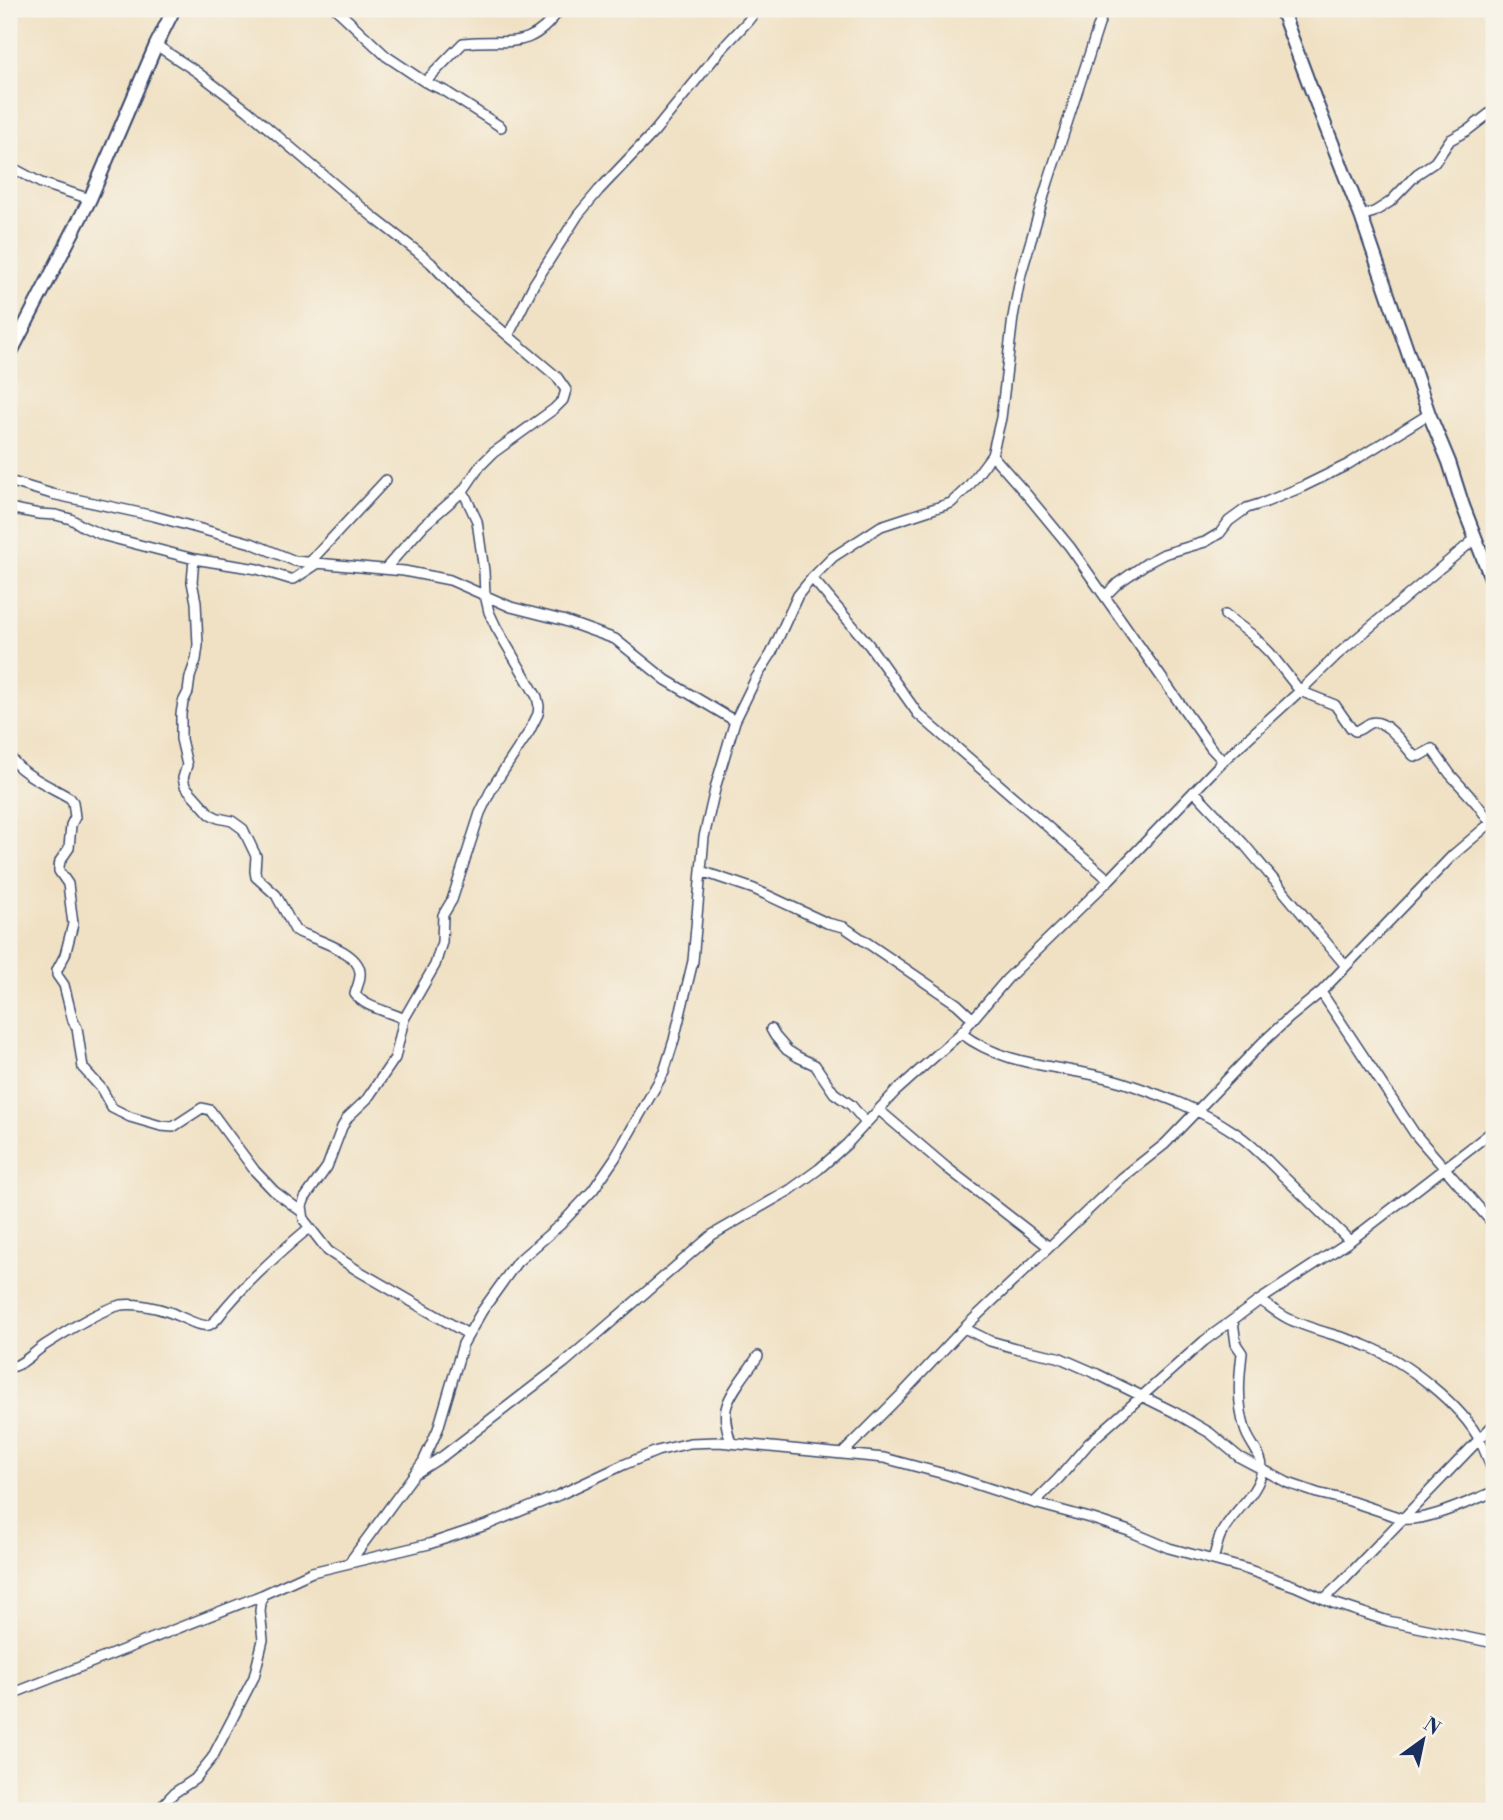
<svg xmlns="http://www.w3.org/2000/svg" width="1503" height="1820" font-family="'Libre Bodoni',serif">
	<style>
		.lines { fill: none; stroke-linecap: round; stroke-linejoin: round }
		.minor-casing { stroke: #3b4a6d; stroke-width: 12 }
		.secondary-casing { stroke: #3b4a6d; stroke-width: 16 }
		.minor { stroke: #fff; stroke-width: 9 }
		.secondary { stroke: #fff; stroke-width: 12 }
	</style>
	<rect width="100%" height="100%" fill="#f7f3e8"/>
	<filter id="ink" filterUnits="userSpaceOnUse"><feTurbulence type="fractalNoise" baseFrequency=".0143" numOctaves="2"/><feDisplacementMap in="SourceGraphic" scale="14" xChannelSelector="R" yChannelSelector="G"/><feConvolveMatrix kernelMatrix="1 2 1 2 8 2 1 2 1" color-interpolation-filters="sRGB"/></filter>
	<filter id="wash" filterUnits="userSpaceOnUse"><feTurbulence type="fractalNoise" baseFrequency=".00686" numOctaves="4" result="noise"/><feDisplacementMap in="SourceGraphic" scale="28" xChannelSelector="R" yChannelSelector="G"/><feGaussianBlur stdDeviation="1.57" result="paint"/><feColorMatrix in="noise" values="0 0 0 0 0 0 0 0 0 0 0 0 0 0 0 0 0 1.4 0 .05"/><feComposite in="paint" operator="in"/></filter>
	<g filter="url(#wash)">
		<rect width="100%" height="100%" fill="#f0e1c4"/>
	</g>
	<g filter="url(#ink)">
		<g class="lines">
			<g class="minor-casing">
				<path id="minor" d="M336 9 386 56 425 82 445 91 501 127
					M156 45 197 72 248 111 373 217 418 252 431 263 467 301 557 377 566 390 563 400 554 409 493 453 480 466 463 491 424 525 385 569
					M425 82 463 43C509 38 529 53 560 9
					M9 166 41 183 90 199
					M1361 216 1374 212 1390 202 1417 174 1435 162 1450 140 1468 130 1494 110
					M508 336 534 284 578 215 599 190 654 132 720 51 748 21 757 9
					M992 455 1028 496 1070 547 1211 748 1223 761
					M9 481 52 494 154 516 251 543 295 561 404 571 450 580 511 607 562 620 615 639 666 680 735 721
					M463 491 477 521 484 571 485 595 489 612 496 627 537 697 539 706 538 714 529 732 492 788 480 813 452 900 443 915 442 942 435 965 404 1019 395 1058 367 1099 348 1117 342 1127 327 1167 305 1198 302 1206 304 1220 328 1251 357 1270 468 1334
					M9 508 39 514 56 515 71 519 84 527 105 536 194 559 257 569 290 579H294L317 564
					M194 559 192 582 196 602 198 645 196 660 190 677 188 692 183 702 181 714V739L187 765 183 778 185 786 210 814 218 818 232 821 243 829 256 856 255 871 256 877 276 895 295 930C311 939 358 950 360 972 361 979 357 987 355 994 365 1008 389 1011 404 1019
					M309 563 386 480
					M812 578 869 645 918 714 1109 880
					M1105 596 1118 583 1147 563 1164 554 1205 542 1220 533 1229 521 1247 508 1266 502 1302 487 1347 465 1429 414
					M1225 615 1251 634 1270 653 1300 691 1335 705 1351 728 1355 731C1361 730 1364 726 1370 723 1386 717 1404 746 1414 756H1419L1432 749 1450 774 1477 804 1491 823
					M9 754C17 773 52 787 70 798L73 802 75 817 71 825 69 848 60 861 59 867V871L68 884 73 924 65 955 57 970V975L64 985 73 1021 77 1028 83 1068 101 1088 112 1108 130 1117 161 1126 173 1127 202 1108 210 1110 255 1171 274 1191 302 1212
					M1194 791 1243 843 1346 966
					M701 871 754 889 827 923 844 927 957 1004 972 1018
					M1321 992 1415 1134 1494 1225
					M771 1029 775 1036 787 1050 798 1057 815 1065 834 1093 851 1105 866 1123
					M961 1033C1007 1069 1068 1065 1122 1082 1161 1095 1200 1109 1234 1132 1251 1143 1266 1159 1281 1174 1304 1196 1327 1219 1350 1241
					M879 1110 946 1167 1049 1247
					M1260 1300C1269 1306 1277 1313 1287 1318 1312 1331 1341 1335 1367 1346 1405 1361 1462 1405 1480 1441 1486 1452 1490 1464 1494 1476
					M964 1328 990 1341 1015 1348 1058 1357 1097 1374 1174 1412 1210 1433 1239 1457 1288 1483 1317 1493 1350 1501 1404 1519C1430 1521 1469 1501 1494 1492
					M9 1367C21 1367 34 1352 45 1345 64 1333 99 1310 121 1305 135 1303 155 1307 169 1312 178 1315 200 1328 209 1325 217 1322 222 1311 227 1306 252 1277 280 1252 309 1228
					M731 1443C728 1432 724 1421 726 1409 729 1393 749 1370 758 1356
					M843 1453 901 1395 964 1328 1122 1178 1165 1144 1262 1043 1289 1018 1321 992 1453 855 1494 820
					M418 1472 443 1456 564 1363 712 1235 790 1190 819 1169 847 1144 895 1092 961 1033 1007 979 1109 880 1223 761 1300 691 1337 655 1476 538
					M1034 1503 1059 1478 1089 1443 1204 1341 1260 1300 1350 1241 1494 1130
					M1213 1560C1216 1551 1217 1542 1221 1534 1232 1512 1259 1494 1262 1469 1263 1455 1248 1442 1245 1429 1237 1403 1239 1379 1242 1353L1236 1344 1233 1321
					M349 1563 423 1462 438 1429 463 1344 482 1311 517 1262 561 1224 593 1190 615 1158 664 1072 674 1040 693 961 704 837 716 785 735 721 756 678 771 654 798 595 812 578 833 557 881 526 951 503 968 487 992 455 1001 418 1013 317 1021 274 1048 182 1104 9
					M1324 1599 1343 1581 1494 1424
					M9 1695 262 1595 312 1572 429 1544 489 1524 559 1495 623 1465 657 1451 690 1443 719 1442 884 1458 948 1475 1034 1503 1093 1519 1129 1531 1169 1548 1246 1569 1295 1586 1333 1603 1388 1621 1494 1643
					M157 1811 174 1793 195 1779 212 1758 254 1677 263 1640 260 1611 262 1595"/>
			</g>
			<g class="secondary-casing">
				<path id="secondary" d="M1281 9 1314 97 1361 216 1429 414 1449 462 1463 506 1494 586
					M9 356 90 199 156 45 174 9"/>
			</g>
			<use href="#minor" class="minor"/>
			<use href="#secondary" class="secondary"/>
		</g>
	</g>
	<rect width="1503" height="1820" fill="none" stroke="#f7f3e8" stroke-width="35"/>
	<g transform="translate(1423 1740) rotate(33)" stroke="#f7f3e8" stroke-width="5" paint-order="stroke">
	<path d="M0-5L12 26L0 18L-12 26Z" fill="#1b2f5e"/>
	<text y="-10" font-size="19" font-weight="bold" text-anchor="middle" fill="#1b2f5e">N</text>
	</g>
</svg>
